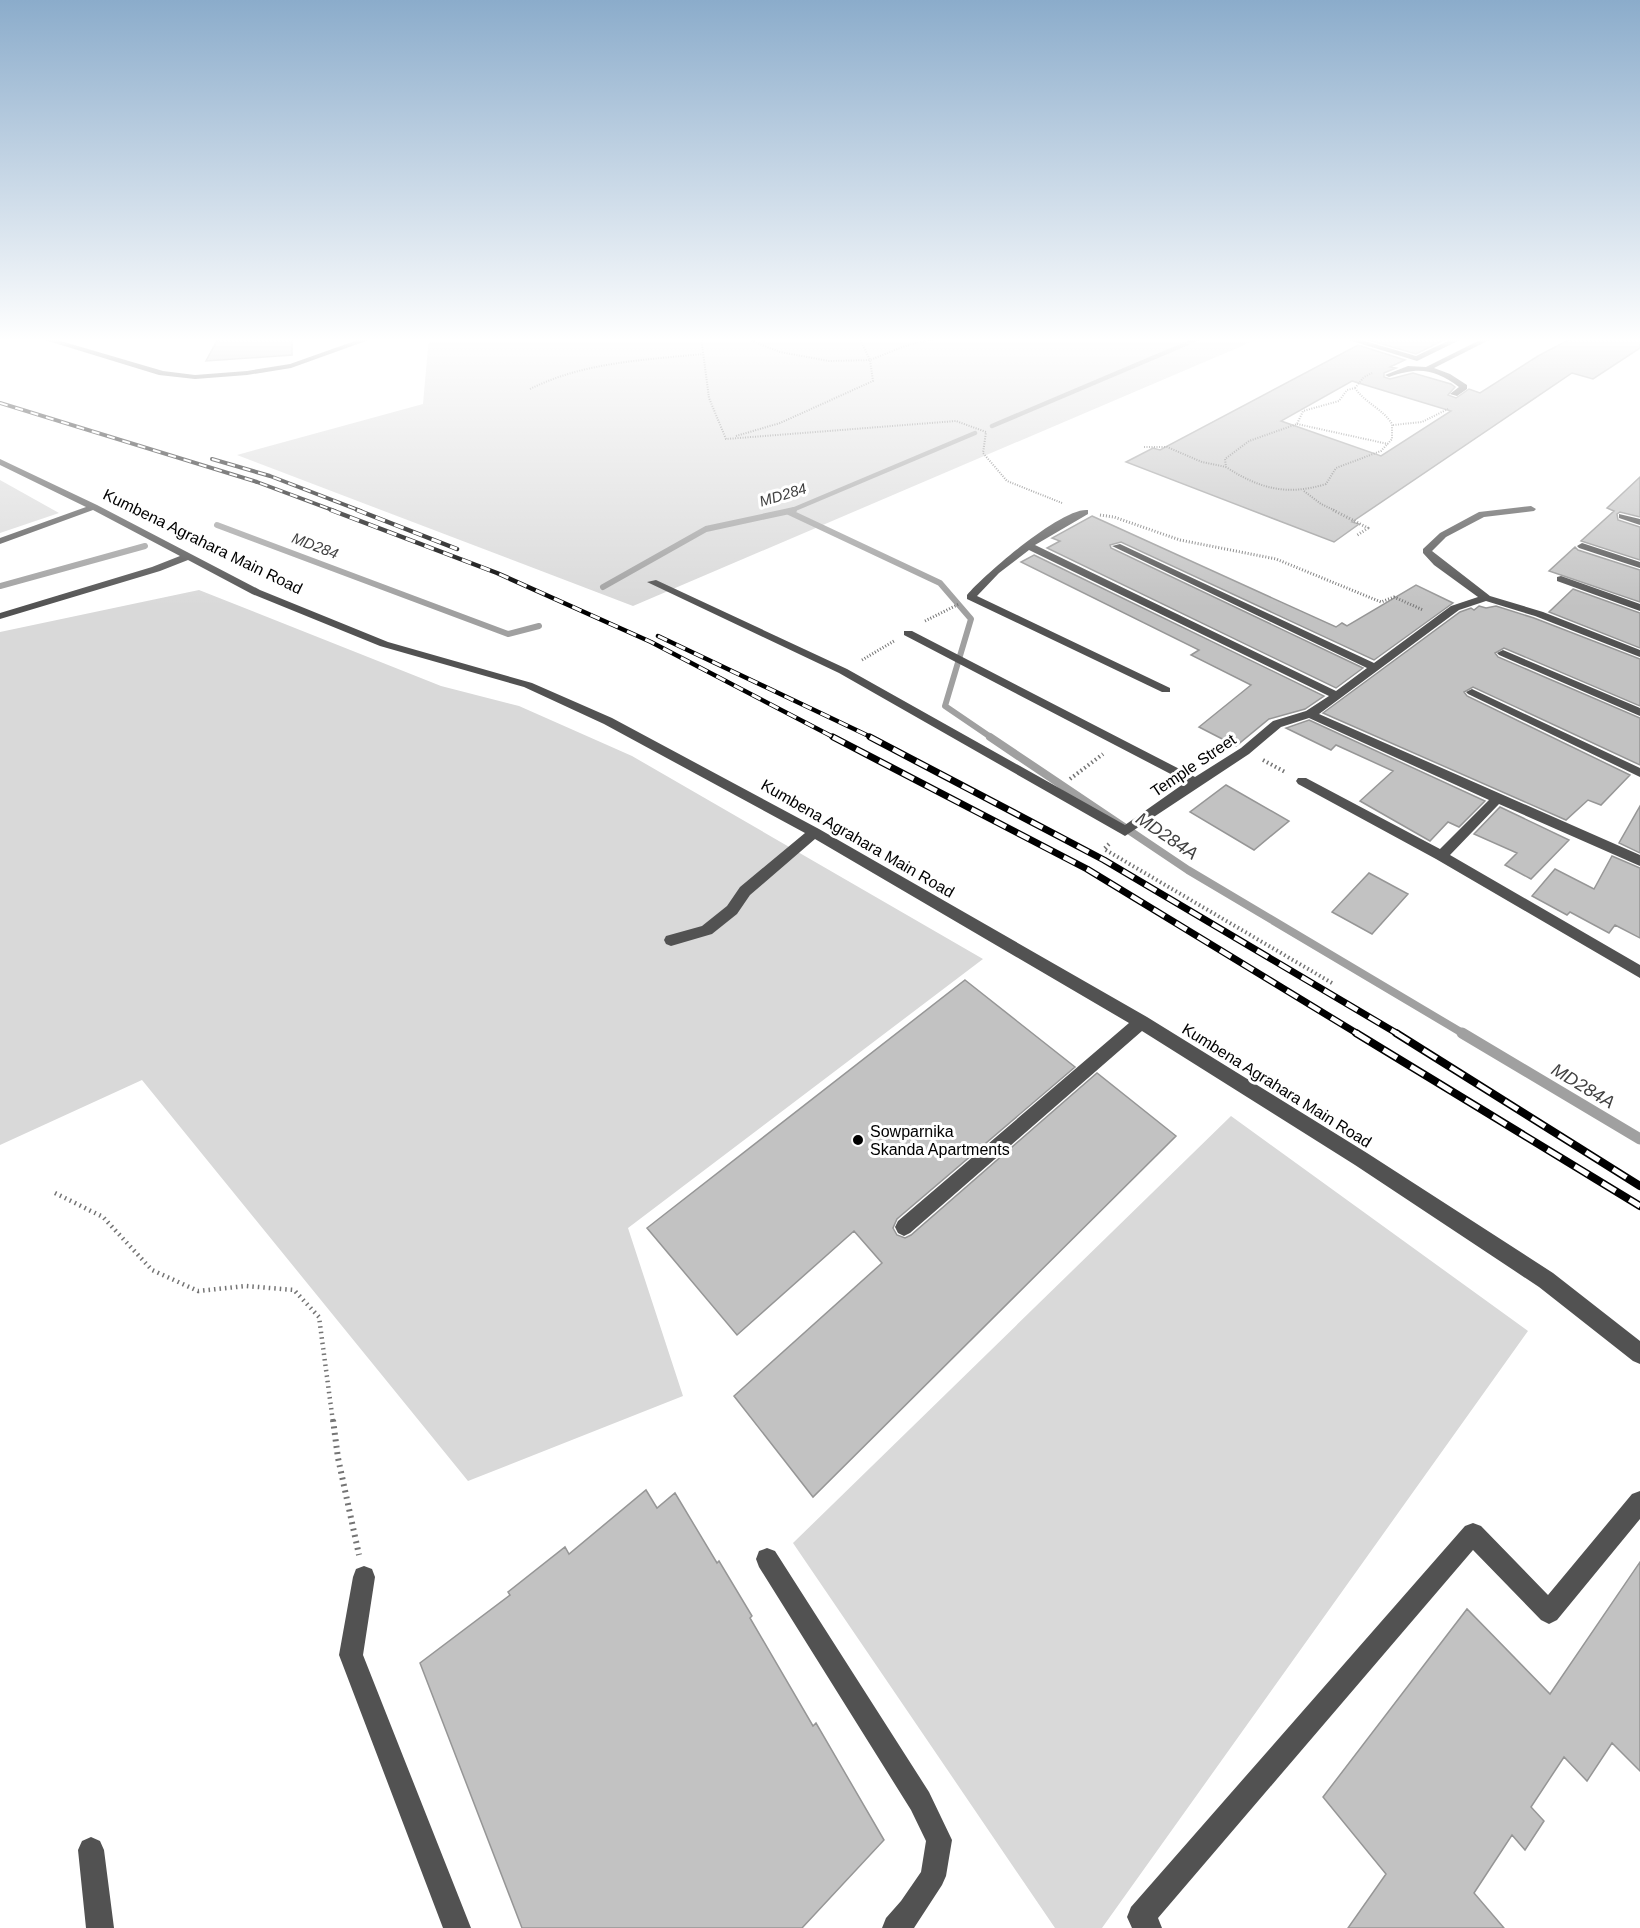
<svg xmlns="http://www.w3.org/2000/svg" width="1640" height="1928" font-family="Arial,sans-serif">
	<style>
		.green { fill: #d9d9d9 }
		.lines { fill: none; stroke-linecap: round; stroke-linejoin: round }
		.stream-far3 { stroke: #a0a0a0; stroke-width: 4.5 }
		.stream-far2 { stroke: #a0a0a0; stroke-width: 6 }
		.stream-far1 { stroke: #a0a0a0; stroke-width: 8 }
		.stream { stroke: #a0a0a0; stroke-width: 11 }
		.building { fill: #c2c2c2; stroke: #969696; stroke-width: 1.5; fill-rule: evenodd }
		.path-far4 { stroke: #747474; stroke-width: 2; stroke-dasharray: 1 1.5; stroke-linecap: butt }
		.path-far3 { stroke: #747474; stroke-width: 3; stroke-dasharray: 1 2; stroke-linecap: butt }
		.path-far2 { stroke: #747474; stroke-width: 4; stroke-dasharray: 1.5 3; stroke-linecap: butt }
		.path-far1 { stroke: #747474; stroke-width: 4.5; stroke-dasharray: 1.5 4; stroke-linecap: butt }
		.path { stroke: #747474; stroke-width: 6; stroke-dasharray: 2 4.5; stroke-linecap: butt }
		.minor { fill: #525252; fill-rule: evenodd }
		.rail-far3-casing { stroke: #000; stroke-width: 4 }
		.rail-far2-casing { stroke: #000; stroke-width: 4.5 }
		.rail-far1-casing { stroke: #000; stroke-width: 7 }
		.rail-casing { stroke: #000; stroke-width: 8 }
		.rail-far3 { stroke: #fff; stroke-width: 2; stroke-dasharray: 8; stroke-linecap: butt }
		.rail-far2 { stroke: #fff; stroke-width: 3; stroke-dasharray: 10; stroke-linecap: butt }
		.rail-far1 { stroke: #fff; stroke-width: 4.5; stroke-dasharray: 13; stroke-linecap: butt }
		.rail { stroke: #fff; stroke-width: 5; stroke-dasharray: 16; stroke-linecap: butt }
		.poi-dot { fill: #000; stroke: #fff; stroke-width: 2 }
		.labels { text-anchor: middle; stroke-width: 6; stroke-linejoin: round; paint-order: stroke }
		.far-water-label { font-size: 15px; font-style: italic; fill: #414141; stroke: #fff }
		.street-label { font-size: 16px; fill: #000; stroke: #fff }
		.poi-label { font-size: 16px; fill: #000; stroke: #fff; text-anchor: start }
		.water-label { font-size: 18px; font-style: italic; fill: #414141; stroke: #fff }
	</style>
	<rect width="100%" height="100%" fill="#fff"/>
	<path class="green" d="M429 337H1263L633 606 237 455 423 404Z
		M0 480 59 513 0 533Z
		M199 590 441 686 519 706 632 756 983 959 628 1228 683 1396 468 1481 142 1080 0 1145V632Z
		M1231 1116 1528 1331 1102 1928H1055L793 1543Z"/>
	<g class="lines">
		<path class="stream-far3" d="M992 426 1202 337
			M790 511 975 433"/>
		<path class="stream-far2" d="M789 512 940 583 971 619 945 706 992 738
			M217 525 508 634 539 626
			M179 536 183 535
			M0 586 145 546
			M603 587 706 529 794 510"/>
		<path class="stream-far1" d="M990 737 1188 870 1464 1034"/>
		<path class="stream" d="M1462 1033 1640 1139"/>
	</g>
	<path class="building" d="M219 337H292V355L206 361Z
		M1373 337H1450L1416 354 1368 340Z
		M1574 337H1640V348L1593 379 1572 373 1352 522 1359 524 1334 542 1126 462 1153 448 1160 450 1358 345 1405 360 1390 367 1396 368 1384 373V377L1390 379 1413 373 1451 384 1455 387 1448 395 1456 398 1469 389 1480 393 1538 356ZM1352 381 1451 411 1381 456 1281 421Z
		M1640 477V517L1620 512 1617 514 1618 520 1640 527V560L1581 541 1614 511 1607 508Z
		M1092 516 1336 627 1342 623 1347 626 1416 585 1453 603 1374 660 1121 542 1110 545 1111 548 1363 668 1336 688 1047 548 1060 541 1052 538Z
		M1575 547 1578 550 1640 570V602L1549 571Z
		M1034 555 1324 696 1305 709 1269 719 1236 746 1199 727 1251 685 1191 655 1199 650 1021 562Z
		M1573 589 1640 613V648L1549 612Z
		M1479 606 1486 608 1496 606 1534 618 1640 659V706L1504 648 1495 653 1498 657 1640 718V765L1473 687 1464 692 1467 696 1630 775 1601 805 1588 800 1566 820 1323 713 1460 612 1471 608 1474 610Z
		M1309 720 1485 801 1459 827 1448 822 1430 841 1360 801 1393 771 1336 745 1331 750 1286 728Z
		M1226 785 1289 821 1254 850 1190 812Z
		M1640 806V853L1619 843Z
		M1500 807 1569 840 1531 879 1505 865 1517 853 1474 834Z
		M1612 856 1640 868V938L1615 925 1609 933 1570 912 1567 915 1532 896 1555 869 1594 889Z
		M1369 873 1408 894 1372 934 1332 912Z
		M965 980 1075 1067 897 1219 893 1228 897 1235 905 1238 911 1235 1097 1073 1176 1136 813 1497 734 1396 882 1263 854 1231 737 1335 647 1228Z
		M646 1490 657 1508 675 1493 717 1563 719 1561 752 1616 750 1618 813 1726 816 1723 884 1840 802 1928H522L420 1663 510 1595 508 1592 565 1547 569 1554Z
		M1640 1562V1771L1612 1743 1587 1781 1564 1757 1531 1807 1544 1821 1525 1850 1512 1835 1474 1893 1504 1928H1348L1386 1874 1323 1797 1467 1609 1550 1694Z"/>
	<g class="lines">
		<path class="path-far4" d="M701 337 709 398 726 439 956 421 986 432 983 453 1007 481 1062 503
			M742 337 780 352 829 361 870 360 905 346 941 337
			M1355 388 1364 377 1372 373
			M1355 388C1365 403 1383 409 1392 424V439L1381 451 1336 468 1326 484C1287 496 1260 489 1226 467L1225 459 1249 441 1297 424 1303 411 1339 401 1347 390Z
			M530 389C584 362 644 360 703 354
			M1297 424 1388 444
			M1393 425 1422 422 1448 409
			M736 436 780 423 873 381 870 360 859 337
			M1144 447H1167L1202 462 1226 467
			M1304 491 1321 504 1336 511"/>
		<path class="path-far3" d="M1333 510 1368 528 1356 536
			M1100 515 1114 517 1180 540 1276 559 1381 602 1394 597 1423 610
			M925 621 959 604
			M862 660 894 641"/>
		<path class="path-far2" d="M1263 760 1285 772
			M1070 779 1103 754
			M1109 844 1104 849 1332 983"/>
		<path class="path-far1" d="M55 1193 103 1217 152 1270 198 1291 246 1286 294 1290 319 1317 333 1422"/>
		<path class="path" d="M333 1420 338 1458 359 1555"/>
		<path class="minor" d="M35 337H47L163 371 195 375 247 371 290 364 366 337H377L291 368 247 375 195 379 159 375Z
			M1339 337H1351L1416 356 1456 337H1466L1417 361Z
			M1486 337H1495L1434 368 1450 374 1467 385V389L1457 396 1450 394 1459 387C1434 368 1417 367 1389 377L1385 375 1408 366 1426 367Z
			M0 459 97 505 260 590 388 642 532 683 612 718 819 829 1147 1017 1367 1153 1553 1273 1640 1341V1364L1633 1361 1539 1287 1355 1165 1142 1031 910 1233 904 1236 898 1233 895 1227 898 1221 1129 1023 815 839 750 895 737 914 712 934 671 946 666 944 664 940 666 936 702 926 727 906 740 887 805 833 604 724 524 687 380 646 252 594 188 560 160 571 0 619V613L152 567 180 556 93 510 0 544V538L86 507 0 465Z
			M1531 506 1536 509 1534 511 1484 517 1446 537 1432 551 1490 596 1543 612 1640 650V657L1535 616 1486 601 1459 610 1319 714 1640 855V866L1499 804 1450 855 1640 965V978L1436 859 1298 784 1296 781 1298 778H1306L1440 849 1489 800 1309 718 1281 727 1249 754 1125 836 839 673 647 582 656 580 847 669 1125 825 1186 782 904 635V631H912L1195 777 1241 748 1273 721 1306 711 1329 696 1029 550 999 573 977 596 1170 688V692H1162L967 599V595C985 574 1062 507 1088 510V514L1035 545 1336 691 1367 668 1112 546 1120 544 1374 663 1451 606 1478 597 1434 565 1423 553V549L1440 533 1479 512Z
			M1619 514 1640 519V525L1619 518Z
			M1582 543 1640 562V568L1579 548 1577 546Z
			M1561 576 1640 604V611L1557 581V577Z
			M1503 650 1640 708V716L1499 655 1497 653Z
			M1472 689 1640 768V777L1468 694 1466 692Z
			M1640 1491V1519L1557 1620 1549 1624 1541 1620 1473 1550 1158 1918 1162 1928H1132L1127 1917 1131 1907 1465 1526 1473 1523 1481 1526 1548 1595 1632 1494Z
			M767 1548 775 1551 929 1792 952 1840 946 1876 942 1885 914 1928H882L886 1918 901 1901 921 1872 926 1841 911 1810 759 1567 756 1559 759 1551Z
			M364 1566 372 1569 375 1577 363 1655 471 1928H443L339 1655 353 1577 356 1569Z
			M91 1837 100 1841 104 1850 114 1928H86L78 1850 82 1841Z"/>
		<g class="rail-far3-casing">
			<path id="rail-far3" d="M0 403 257 482 335 511
				M212 459 270 476 361 511"/>
		</g>
		<g class="rail-far2-casing">
			<path id="rail-far2" d="M331 510 497 573 651 642 835 738
				M357 510 457 549
				M658 636 873 738"/>
		</g>
		<g class="rail-far1-casing">
			<path id="rail-far1" d="M833 737 1087 869 1358 1034
				M870 737 1104 860 1398 1034"/>
		</g>
		<g class="rail-casing">
			<path id="rail" d="M1356 1033 1640 1206
				M1396 1033 1640 1186"/>
		</g>
		<use href="#rail-far3" class="rail-far3"/>
		<use href="#rail-far2" class="rail-far2"/>
		<use href="#rail-far1" class="rail-far1"/>
		<use href="#rail" class="rail"/>
	</g>
	<linearGradient id="sky" x2="0" y2="1"><stop stop-color="#8baccb"/><stop offset="0.56" stop-color="#fff"/><stop offset="1" stop-color="#fff" stop-opacity="0"/></linearGradient>
	<rect width="1640" height="607" fill="url(#sky)"/>
	<circle class="poi-dot" cx="858" cy="1140" r="6"/>
	<g class="labels">
		<g class="far-water-label">
			<text transform="translate(783 495) rotate(-17)" y="5">MD284</text>
			<text transform="translate(315 546) rotate(21)" y="5">MD284</text>
		</g>
		<g class="street-label">
			<text transform="translate(203 541) rotate(26)" y="6">Kumbena Agrahara Main Road</text>
			<text transform="translate(1193 765) rotate(-34)" y="6">Temple Street</text>
			<text transform="translate(858 838) rotate(30)" y="6">Kumbena Agrahara Main Road</text>
			<text transform="translate(1277 1085) rotate(32)" y="6">Kumbena Agrahara Main Road</text>
		</g>
		<g class="poi-label">
			<text x="870" y="1137">Sowparnika<tspan x="870" dy="18">Skanda Apartments</tspan></text>
		</g>
		<g class="water-label">
			<text transform="translate(1167 836) rotate(34)" y="6">MD284A</text>
			<text transform="translate(1583 1086) rotate(31)" y="6">MD284A</text>
		</g>
	</g>
</svg>
